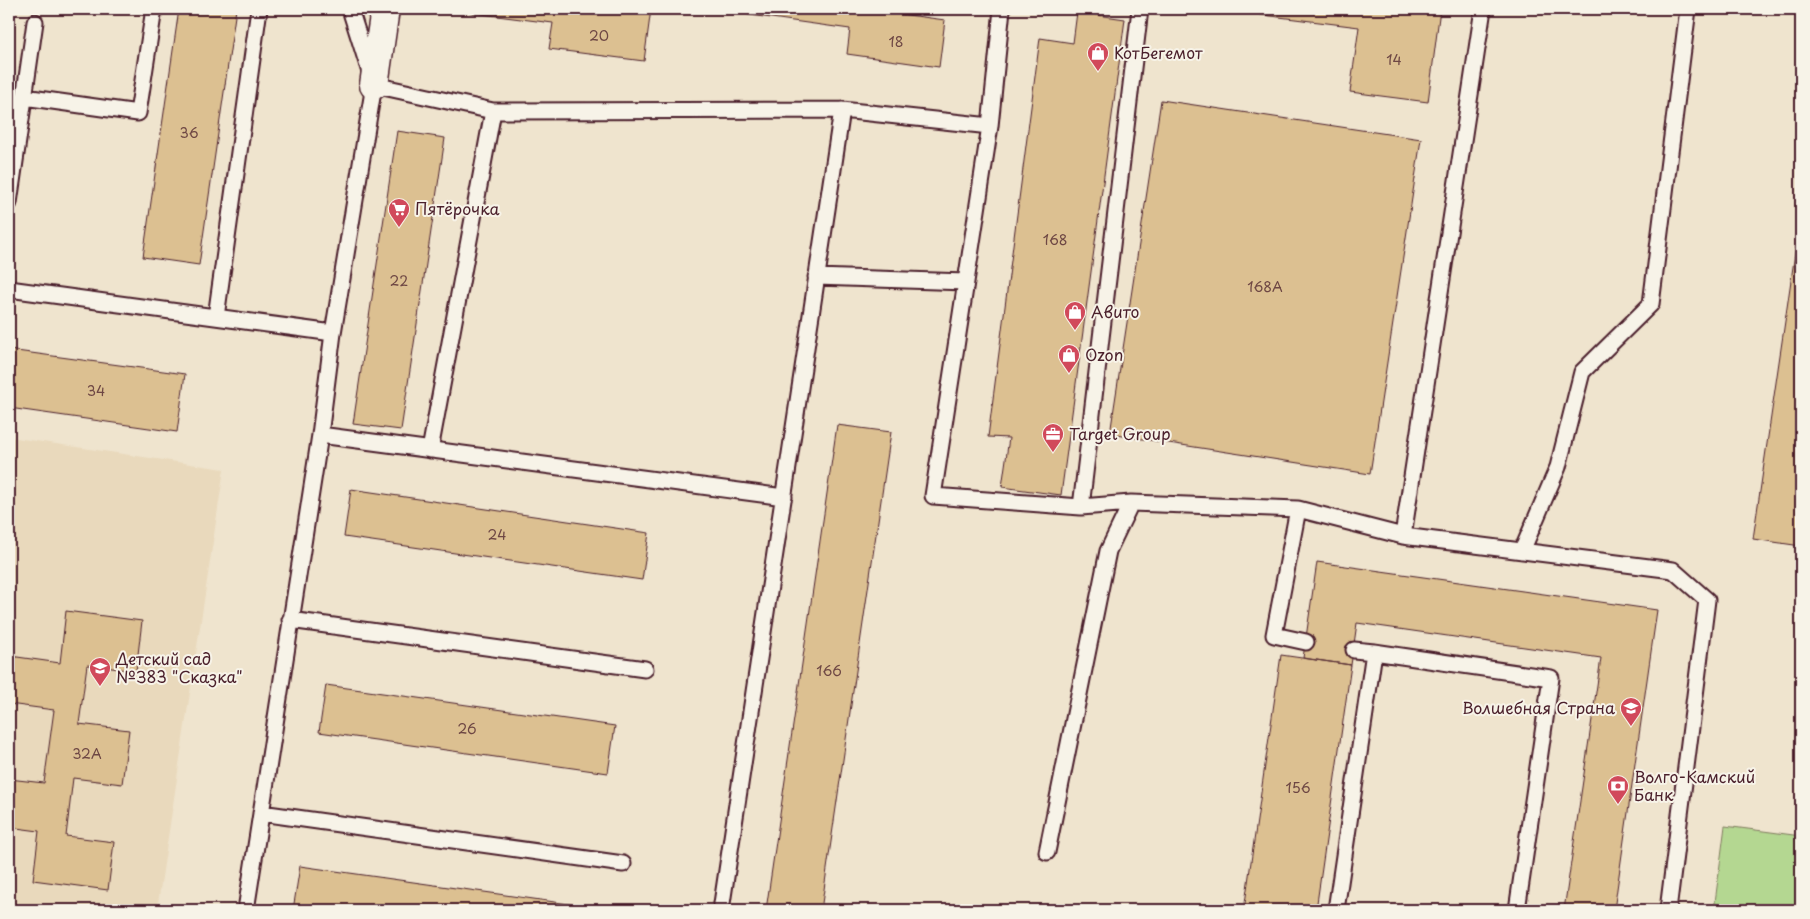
<svg xmlns="http://www.w3.org/2000/svg" width="1810" height="919" font-family="'Playpen Sans',sans-serif">
	<style>
		.built { fill: #e9d9bc }
		.green { fill: #b4d791; stroke: #7f7b5e }
		.building { fill: #dcc091; stroke: #4a1f2b }
		.lines { fill: none; stroke-linecap: round; stroke-linejoin: round }
		.lane-casing { stroke: #4a1f2b; stroke-width: 19 }
		.street-casing { stroke: #4a1f2b; stroke-width: 31 }
		.lane { stroke: #f7f3e8; stroke-width: 15 }
		.street { stroke: #f7f3e8; stroke-width: 28 }
		.labels { text-anchor: middle; stroke-width: 4; stroke-linejoin: round; paint-order: stroke }
		.number-label { font-size: 14px; fill: #6e4744 }
		.poi-label { font-size: 16px; fill: #4a1f2b; stroke: #f7f3e8; text-anchor: start }
	</style>
	<rect width="100%" height="100%" fill="#efe4ce"/>
	<filter id="ink" filterUnits="userSpaceOnUse"><feTurbulence type="fractalNoise" baseFrequency=".02" numOctaves="2"/><feDisplacementMap in="SourceGraphic" scale="10" xChannelSelector="R" yChannelSelector="G"/><feConvolveMatrix kernelMatrix="1 2 1 2 8 2 1 2 1" color-interpolation-filters="sRGB"/></filter>
	<g filter="url(#ink)">
		<path class="built" d="M9 437 224 469 157 910H52L9 904Z"/>
		<path class="green" d="M1725 826 1801 836V910H1714Z"/>
		<path class="building" d="M179 9H236L199 265 143 257Z
			M441 9H651L644 61 549 49 553 23Z
			M707 9H863L945 20 939 67 847 54 850 29Z
			M1215 9H1440L1428 102 1350 92 1359 27Z
			M1077 12 1125 19 1061 495 1002 487 1009 438 988 437 1040 38 1073 43Z
			M1161 100 1421 139 1370 474 1110 434Z
			M397 131 445 138 401 430 353 424Z
			M1799 226 1801 227V546L1753 539Z
			M9 350 185 374 177 432 9 408Z
			M837 425 891 432 821 910H766Z
			M351 489 649 533 642 580 344 537Z
			M1317 562 1657 610 1614 910H1564L1601 658 1357 623 1351 665 1303 658Z
			M66 611 142 621 136 671 87 665 79 724 129 730 122 784 73 778 66 836 114 842 108 890 33 880 39 831 9 827V779L44 783 54 710 9 704 10 656 60 663Z
			M1281 655 1351 665 1316 910H1244Z
			M326 685 615 726 608 773 319 732Z
			M300 866 590 907 589 910H293Z"/>
		<g class="lines">
			<g class="lane-casing">
				<path id="lane" d="M1002 9 990 126 933 496 1081 507 1131 503 1298 509 1403 536 1673 570 1707 600 1668 910
					M374 85 493 111 842 110 990 126
					M24 97 138 113 154 9
					M9 203 35 22
					M816 277 966 282
					M9 289 333 333
					M216 317 259 9
					M320 435 784 497
					M430 450 493 111
					M1081 507 1140 9
					M1298 509 1274 635 1306 642
					M1403 536 1483 9
					M1522 551 1558 467 1582 372 1651 304 1688 9
					M290 620 645 669
					M1354 650 1374 652
					M261 813 623 864
					M1047 852 1108 551 1131 503
					M246 910 320 435 333 333 374 85 350 9
					M721 910 842 110
					M1336 910 1374 652 1551 678 1517 910"/>
			</g>
			<g class="street-casing">
				<path id="street" d="M374 85 385 9"/>
			</g>
			<use href="#lane" class="lane"/>
			<use href="#street" class="street"/>
		</g>
	</g>
	<defs>
		<g id="shop-pin" transform="scale(1.125)"><path d="M0 17L-7.5 6A9.5 9.5 0 1 1 7.5 6Z" fill="#d1495b" stroke="#f7f3e8"/><path d="M-5-2.5h2.3a2.7 3.5 0 0 1 5.4 0H5L5.5 6h-11ZM-1.5-2.5h3a1.5 2.3 0 0 0-3 0Z" fill="#fff"/></g>
		<g id="supermarket-pin" transform="scale(1.125)"><path d="M0 17L-7.5 6A9.5 9.5 0 1 1 7.5 6Z" fill="#d1495b" stroke="#f7f3e8"/><path d="M-6-5.5h2.5l.6 2H6L4.5 2H-2.5L-4.4-4H-6ZM-1.5 3.2a1.3 1.3 0 1 0 .1 0ZM3 3.2a1.3 1.3 0 1 0 .1 0Z" fill="#fff"/></g>
		<g id="office-pin" transform="scale(1.125)"><path d="M0 17L-7.5 6A9.5 9.5 0 1 1 7.5 6Z" fill="#d1495b" stroke="#f7f3e8"/><path d="M-6-3h4V-5.5h4V-3h4V5H-6ZM-1-4.5V-3h2v-1.5ZM-6 0V1H6V0Z" fill="#fff"/></g>
		<g id="school-pin" transform="scale(1.125)"><path d="M0 17L-7.5 6A9.5 9.5 0 1 1 7.5 6Z" fill="#d1495b" stroke="#f7f3e8"/><path d="M0-5L7-2L0 1L-7-2ZM-4 1L0 2.5L4 1V4Q0 6-4 4Z" fill="#fff"/></g>
		<g id="bank-pin" transform="scale(1.125)"><path d="M0 17L-7.5 6A9.5 9.5 0 1 1 7.5 6Z" fill="#d1495b" stroke="#f7f3e8"/><path d="M-6-4H6V4H-6ZM0-2.3a2.3 2.3 0 1 0 0 4.6a2.3 2.3 0 1 0 0-4.6Z" fill="#fff"/></g>
	</defs>
	<g fill-rule="evenodd">
		<use href="#shop-pin" x="1098" y="53"/>
		<use href="#supermarket-pin" x="399" y="209"/>
		<use href="#shop-pin" x="1075" y="312"/>
		<use href="#shop-pin" x="1069" y="355"/>
		<use href="#office-pin" x="1053" y="434"/>
		<use href="#school-pin" x="100" y="668"/>
		<use href="#school-pin" x="1631" y="708"/>
		<use href="#bank-pin" x="1618" y="786"/>
	</g>
	<g class="labels">
		<g class="number-label">
			<text x="599" y="41">20</text>
			<text x="896" y="47">18</text>
			<text x="1394" y="65">14</text>
			<text x="189" y="138">36</text>
			<text x="1055" y="245">168</text>
			<text x="399" y="286">22</text>
			<text x="1265" y="292">168А</text>
			<text x="96" y="396">34</text>
			<text x="497" y="540">24</text>
			<text x="829" y="676">166</text>
			<text x="467" y="734">26</text>
			<text x="87" y="759">32А</text>
			<text x="1298" y="793">156</text>
		</g>
		<g class="poi-label">
			<text x="1114" y="59">КотБегемот</text>
			<text x="415" y="215">Пятёрочка</text>
			<text x="1091" y="318">Авито</text>
			<text x="1085" y="361">Ozon</text>
			<text x="1069" y="440">Target Group</text>
			<text x="116" y="665">Детский сад<tspan x="116" dy="18">№383 "Сказка"</tspan></text>
			<text x="1615" y="714" text-anchor="end">Волшебная Страна</text>
			<text x="1634" y="783">Волго-Камский<tspan x="1634" dy="18">Банк</tspan></text>
		</g>
	</g>
	<rect width="1810" height="919" fill="none" stroke="#f7f3e8" stroke-width="30"/>
	<rect x="15" y="15" width="1780" height="889" fill="none" stroke="#4a1f2b" stroke-width="2" filter="url(#ink)"/>
</svg>
